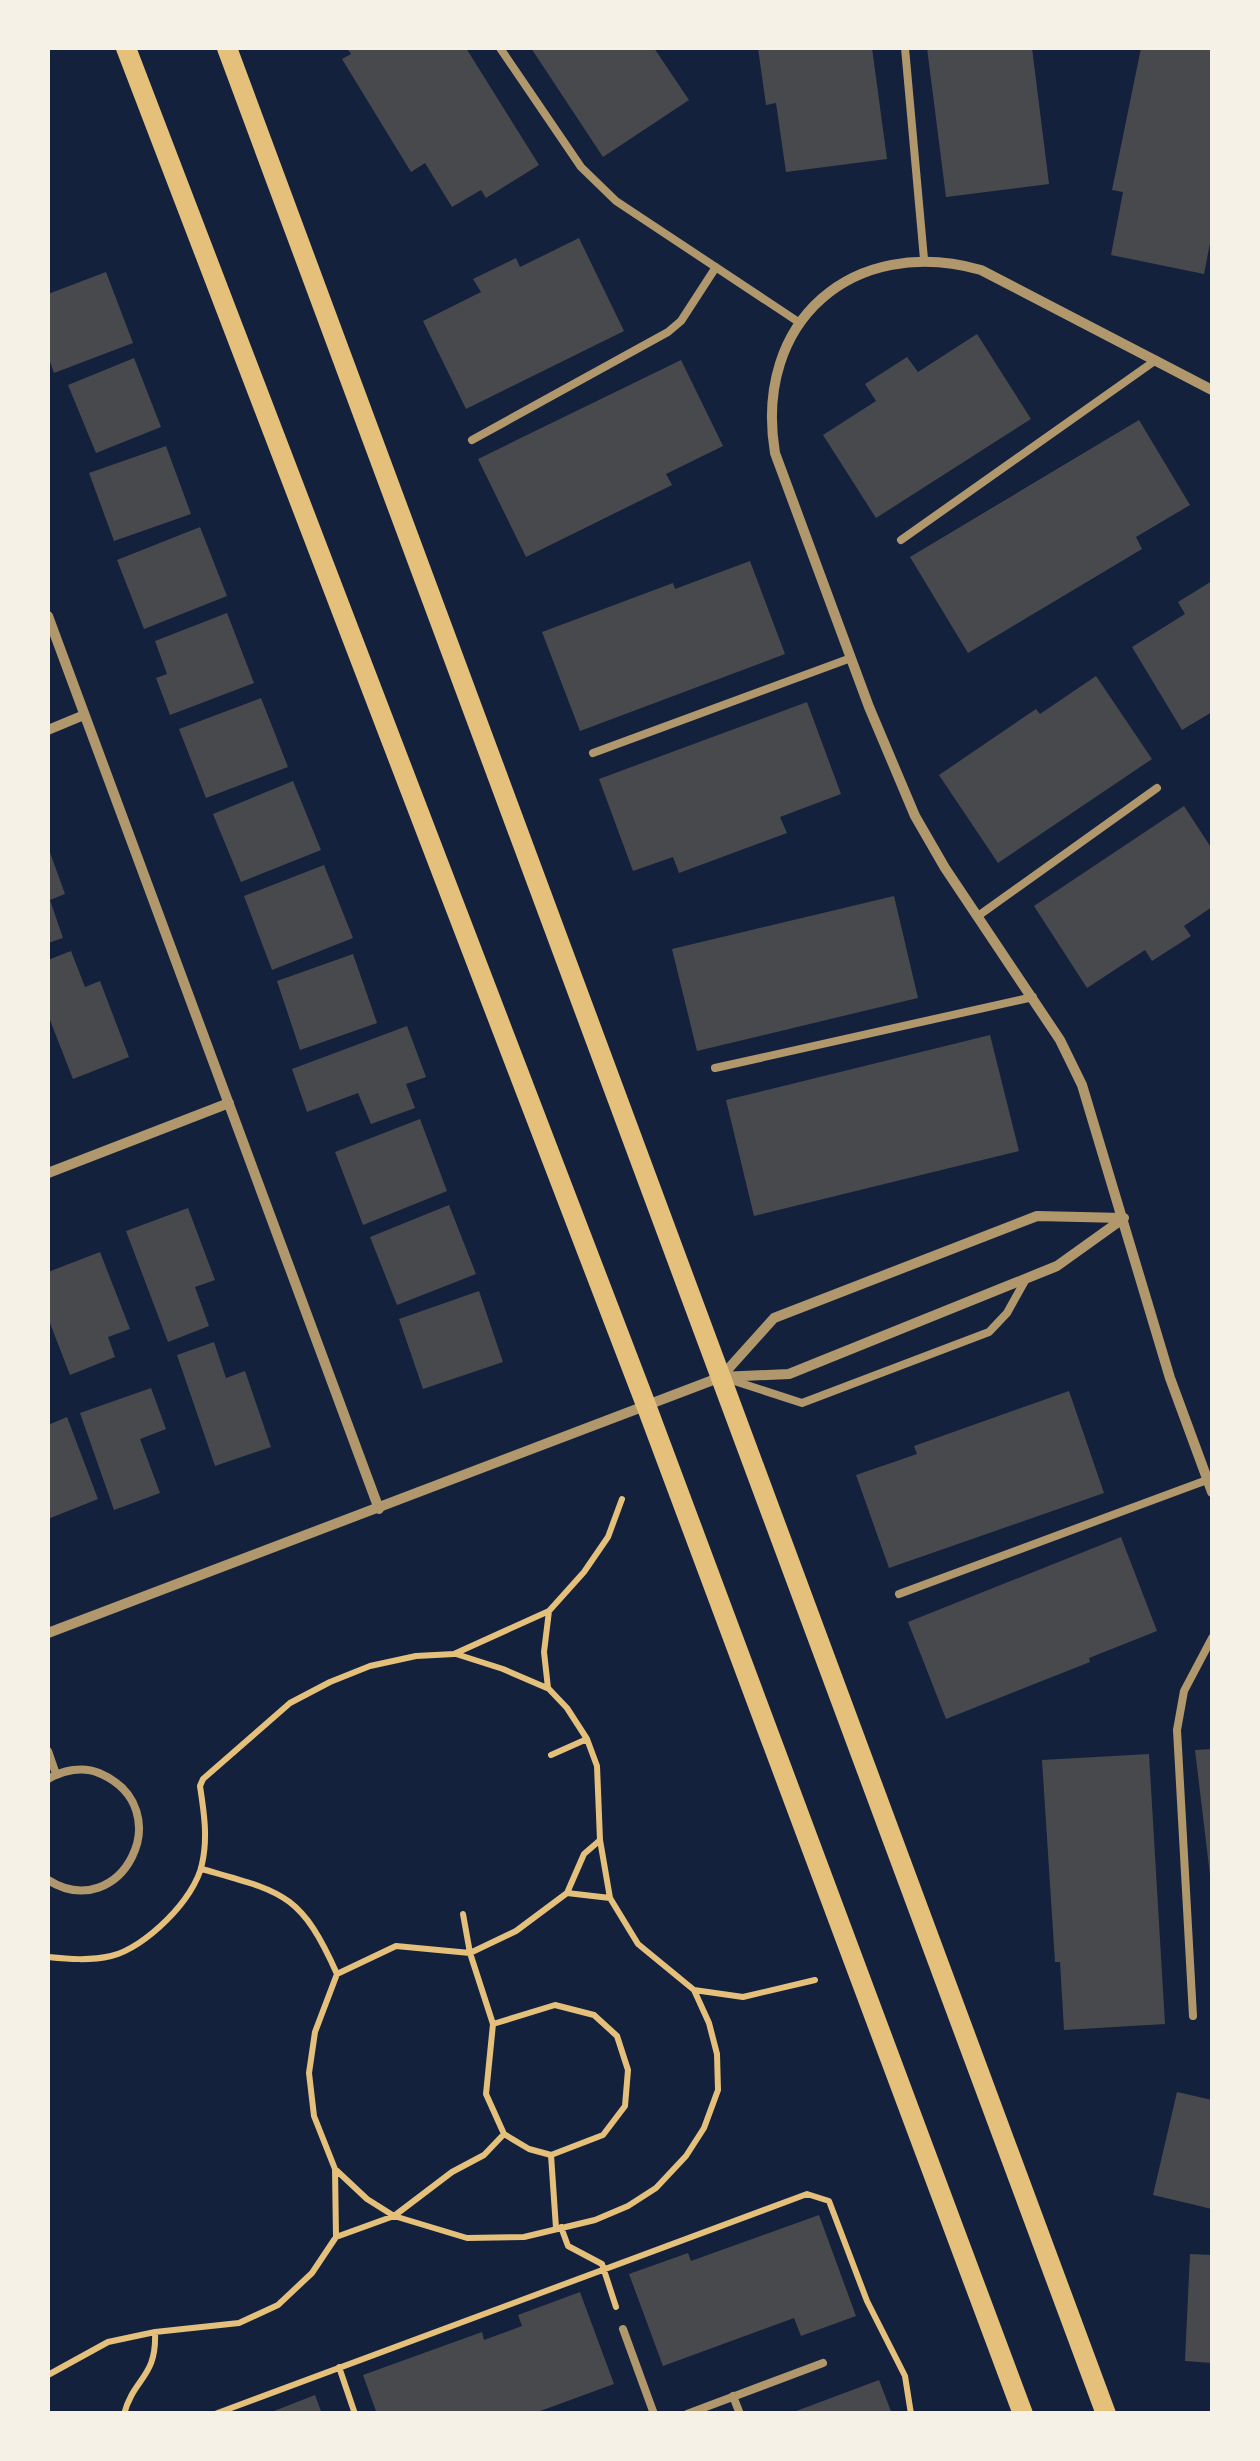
<svg xmlns="http://www.w3.org/2000/svg" width="1260" height="2461" font-family="'Roboto Condensed',sans-serif">
	<style>
		.building { fill: #48494c }
		.lines { fill: none; stroke-linecap: round; stroke-linejoin: round }
		.path { stroke: #e5c07b; stroke-width: 6 }
		.service { stroke: #b1986c; stroke-width: 8 }
		.minor { stroke: #b1986c; stroke-width: 10 }
		.secondary { stroke: #e5c07b; stroke-width: 20 }
	</style>
	<rect width="100%" height="100%" fill="#14213d"/>
	<path class="building" d="M347 48H466L539 165 486 198 481 190 452 207 425 163 411 172 342 59 351 54Z
		M531 48H654L689 100 603 157Z
		M758 48H872L887 159 786 172 776 103 766 105Z
		M927 48H1032L1049 184 946 197Z
		M1141 48 1212 49V233L1204 274 1111 255 1123 192 1112 190Z
		M579 238 624 331 466 409 423 321 481 292 473 279 516 258 520 267Z
		M106 272 133 343 54 373 48 356V294Z
		M977 334 1031 419 876 518 823 435 876 401 865 384 907 357 918 372Z
		M134 358 161 427 96 453 68 385Z
		M681 360 723 446 666 474 672 485 526 557 478 459Z
		M1139 420 1190 505 1136 537 1142 549 968 653 910 557Z
		M166 446 191 514 114 541 89 473Z
		M200 527 227 596 144 629 117 560Z
		M750 561 785 654 580 731 542 632 673 583 675 589Z
		M1212 581V712L1182 730 1132 647 1185 614 1178 602Z
		M227 613 254 683 170 715 156 678 167 674 155 641Z
		M1096 676 1152 759 998 863 939 775 1036 709 1040 714Z
		M261 698 288 767 206 798 179 729Z
		M807 702 841 794 780 817 787 833 679 873 673 857 633 871 599 779Z
		M293 781 321 850 241 882 213 814Z
		M1184 806 1212 849V907L1184 926 1191 936 1152 961 1145 950 1087 988 1034 906Z
		M48 847 65 894 50 900 63 938 48 943Z
		M324 865 353 938 272 970 244 896Z
		M894 896 918 998 697 1051 672 949Z
		M71 951 85 987 100 981 129 1057 73 1079 48 1015V960Z
		M353 954 377 1023 300 1050 277 981Z
		M407 1026 426 1077 406 1084 415 1108 371 1124 358 1093 307 1112 292 1069Z
		M990 1035 1019 1151 754 1216 726 1100Z
		M420 1119 447 1191 363 1225 335 1152Z
		M449 1205 476 1274 397 1305 370 1237Z
		M188 1208 215 1280 195 1287 209 1326 168 1342 126 1231Z
		M100 1252 130 1329 108 1337 115 1357 70 1375 48 1318V1272Z
		M479 1291 503 1362 423 1389 399 1319Z
		M214 1342 226 1378 245 1371 271 1447 215 1466 177 1355Z
		M151 1388 166 1429 140 1439 160 1493 114 1510 80 1413Z
		M1069 1391 1104 1493 889 1568 856 1475 917 1454 914 1446Z
		M67 1417 98 1499 48 1519V1425Z
		M1121 1537 1157 1631 1089 1658 1090 1662 946 1719 908 1622Z
		M1212 1749V1875H1210L1195 1750Z
		M1149 1754 1165 2024 1064 2030 1060 1962H1055L1042 1760Z
		M1177 2092 1212 2100V2209L1153 2195Z
		M819 2215 856 2316 801 2336 794 2318 663 2366 629 2274 688 2253 691 2261Z
		M1190 2254 1212 2255V2363L1185 2361Z
		M580 2292 614 2384 532 2414H377L363 2375 482 2332 484 2340 522 2326 518 2315Z
		M879 2380 892 2414H791V2413Z
		M315 2395 322 2414H269V2413Z"/>
	<g class="lines">
		<path class="path" d="M456 1654 503 1669 547 1688
			M551 1755 587 1739
			M202 1869C283 1892 301 1893 337 1974L396 1946 470 1953 516 1931 567 1893 584 1854 599 1841
			M567 1893 610 1898
			M463 1914 470 1953 493 2024 486 2094 504 2134 529 2149 551 2155 556 2228
			M48 1957C68 1959 90 1961 111 1956 145 1948 195 1899 202 1864 208 1838 204 1812 200 1786L203 1779 290 1703 330 1682 370 1666 416 1656 454 1654 549 1611 584 1572 608 1537 622 1499
			M694 1990 743 1997 815 1980
			M493 2024 555 2005 594 2015 617 2036 628 2070 625 2106 603 2135 551 2155
			M335 2169 367 2199 394 2216 452 2172 484 2155 504 2134
			M561 2227 568 2246 602 2264 616 2307
			M336 2237 335 2169 314 2116 309 2073 315 2032 337 1974
			M339 2367 355 2414
			M48 2375 108 2342 155 2332 239 2323 278 2305 312 2273 336 2237 394 2216 467 2238 524 2237 595 2220 628 2206 656 2188 686 2156 704 2128 718 2090 717 2054 709 2023 694 1990 638 1944 610 1898 600 1840 597 1766 587 1739 567 1708 548 1688 544 1652 549 1611
			M124 2414C134 2377 157 2378 155 2332
			M215 2414 807 2194 829 2201 867 2301 905 2376 911 2414"/>
		<path class="service" d="M500 48 581 167 616 201 800 323
			M905 48 924 259
			M472 440 668 332 681 321 716 267
			M901 540 1156 360
			M593 753 851 658
			M978 916 1157 788
			M715 1068 1033 997
			M725 1378 802 1403 989 1332 1007 1313 1026 1279
			M899 1594 1207 1480
			M48 1751 56 1774
			M48 1779C63 1770 83 1766 99 1773 182 1808 121 1926 48 1880
			M1193 2016 1177 1730 1184 1691 1212 1638
			M623 2329 654 2414
			M733 2396 740 2414
			M687 2414 823 2363"/>
		<path class="minor" d="M1212 390 981 270C853 234 753 321 775 453L869 707 915 816 945 868 1060 1040 1082 1085 1170 1378 1212 1492
			M48 616 379 1509
			M48 730 84 715
			M48 1173 229 1103
			M721 1377 774 1318 1037 1216 1123 1218
			M48 1633 721 1377 789 1374 1057 1266 1124 1218"/>
		<path class="secondary" d="M126 48 646 1405 1023 2414
			M227 48 1106 2414"/>
	</g>
	<rect width="1260" height="2461" fill="none" stroke="#f6f1e7" stroke-width="100"/>
</svg>
